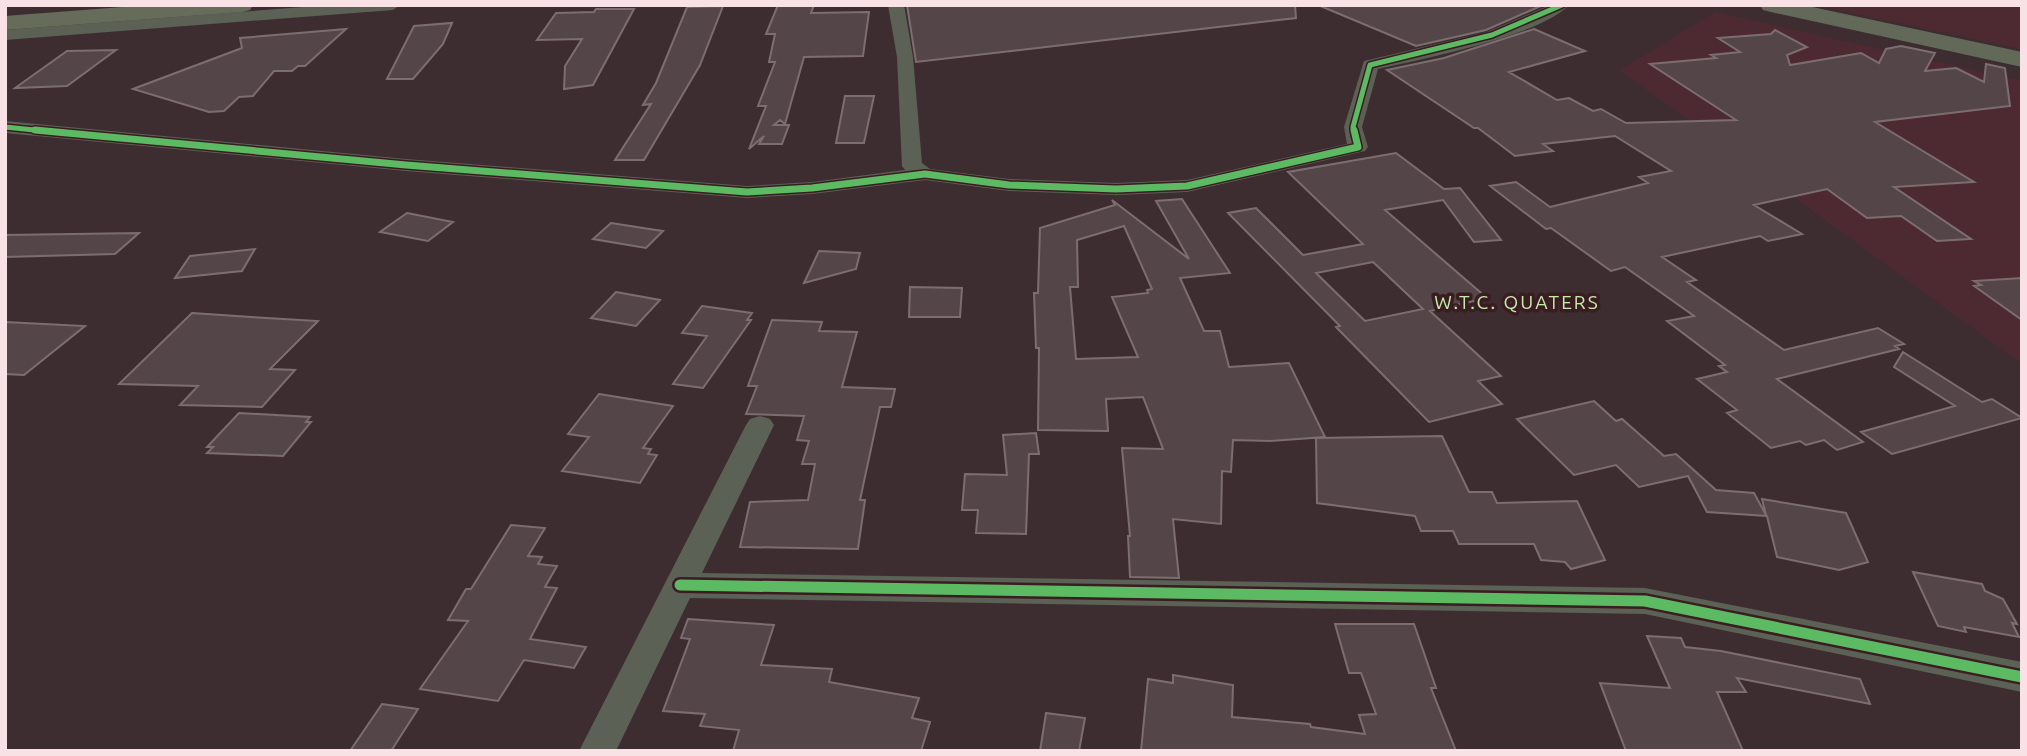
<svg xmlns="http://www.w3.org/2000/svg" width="2027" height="756" font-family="Ubuntu,sans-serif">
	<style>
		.built { fill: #4d2a31 }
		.building { fill: #544648; stroke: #7c6d6f; stroke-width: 2; fill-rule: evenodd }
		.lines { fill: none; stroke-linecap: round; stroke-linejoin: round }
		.minor { fill: #5b6154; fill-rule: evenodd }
		.primary { fill: #636959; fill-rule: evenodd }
		.trunk { fill: #666c5a; fill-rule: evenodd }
		.cycleway-far2-casing { stroke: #3a1c22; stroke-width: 8 }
		.cycleway-far1-casing { stroke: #3a1c22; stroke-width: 10 }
		.cycleway-casing { stroke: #3a1c22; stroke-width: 16 }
		.cycleway-far2 { stroke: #5cba63; stroke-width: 5 }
		.cycleway-far1 { stroke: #5cba63; stroke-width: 7 }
		.cycleway { stroke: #5cba63; stroke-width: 11 }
		.labels { text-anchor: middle; stroke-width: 7; stroke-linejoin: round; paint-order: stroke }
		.neighbourhood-label { font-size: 19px; letter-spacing: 2px; fill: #c3eca8; stroke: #3a1c22 }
	</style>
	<rect width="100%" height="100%" fill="#3e2d30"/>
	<path class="built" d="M1813 5H2022V49Z
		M1715 12 2022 81V364L1620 70Z"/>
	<path class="building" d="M778 5H814L811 13 869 12 863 56 804 57 785 124 780 120 774 125H789L782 144H759L764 136 749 149 766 106H758L775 62H769L775 34H766Z
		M907 5H1295L1296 18 916 62Z
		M1318 5H1543L1486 30 1416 46Z
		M723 6 700 65 644 160H615L651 104 643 105 656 83 687 7Z
		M596 9H634L593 85 564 89 565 66 582 39 537 40 556 13 594 12Z
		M452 23 443 44 413 79H387L414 26Z
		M346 29 305 66H298L292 71H274L253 96 239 97 224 111 209 112 133 89 242 48 240 38Z
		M1534 29 1585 51 1509 72 1557 100 1569 98 1593 111 1601 109 1626 123 1736 120 1650 64 1716 58 1711 55 1740 52 1718 38 1771 34 1775 30 1807 47 1787 55 1790 65 1861 53 1879 63 1886 49 1901 46 1935 53 1925 71 1956 68 1984 82 1986 64 2005 68 2010 106 1875 122 1974 182 1894 187 1971 239 1937 241 1901 216 1867 218 1827 189 1754 205 1802 234 1768 241 1760 236 1662 257 1696 280 1687 282 1784 350 1878 328 1904 344 1895 346 1899 349 1777 379 1863 442 1837 450 1824 440 1806 445 1800 441 1771 448 1727 413 1737 410 1697 379 1727 372 1719 366 1725 365 1667 321 1694 316 1625 267 1611 271 1551 228 1546 229 1490 186 1516 182 1550 207 1648 183 1639 177 1671 171 1615 136 1543 144 1553 151 1515 156 1478 128H1474L1387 70 1444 58Z
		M116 50 67 86 15 88 67 51Z
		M845 96H874L864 143H836Z
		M1396 153 1444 189 1460 188 1501 240 1474 242 1443 200 1385 210 1487 298 1430 311 1501 376 1478 381 1502 404 1429 422 1336 327 1340 326 1228 213 1256 208 1303 255 1363 244 1288 172ZM1373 262 1423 309 1365 321 1316 273Z
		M1182 199 1230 273 1180 278 1204 331H1220L1229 367 1289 363 1325 437 1270 441 1233 440 1231 472 1222 471 1221 524 1173 519 1179 578 1130 577 1128 536H1130L1122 448 1163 449 1143 397 1106 399 1108 431 1038 430 1039 348H1036L1034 293H1038L1040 228 1115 205 1112 200 1189 259 1156 201ZM1124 226 1152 289 1147 290 1148 293 1112 297 1138 357 1076 359 1070 287H1078L1077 240Z
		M407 213 453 222 428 241 380 232Z
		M611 223 656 230 663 231 646 248 593 239Z
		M139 233 115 254 5 257V235Z
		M255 249 242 271 175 278 190 256Z
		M819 251 860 253 856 269 804 283Z
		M2022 278V320L1974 286 1981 285 1974 281Z
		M910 287 962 288 960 317H909Z
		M616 292 660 300 636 326 591 318Z
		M702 306 752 313 747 320H751L703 388 673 384 707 336 682 333Z
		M192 313 251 317 318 321 270 369 295 370 262 407 180 405 198 386 119 384Z
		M772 320 822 322 819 331 857 332 842 387 895 389 891 407H880L860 500H865L858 549 740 547 750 502 808 500 815 464H802L809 441 797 440 804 416 746 414 757 386H748Z
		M5 322 85 326 24 375 5 374Z
		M1903 352 1982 402 1992 399 2022 418 1892 454 1861 432 1955 406 1894 367Z
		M599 394 673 406 643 448 651 449 648 454 657 455 640 483 562 471 589 437 568 434Z
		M1594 401 1616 421 1622 419 1664 456 1676 454 1716 490 1754 493 1766 515 1762 499 1846 513 1868 562 1839 570 1777 557 1767 516 1707 512 1688 476 1639 487 1616 465 1574 475 1517 419Z
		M239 413 310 417 306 422H311L283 456 207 453 213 447H207Z
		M1036 433 1039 454H1029L1026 534 976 533 978 510H962L965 474 1007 475 1003 435Z
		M1442 436 1469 492H1492L1497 503 1577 501 1605 560 1571 569 1565 562 1541 560 1534 544H1459L1453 531H1421L1415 516 1317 503 1316 438Z
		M511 525 545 528 528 556 542 557 538 564 557 566 545 587 557 588 530 639 586 647 574 668 524 660 498 701 420 689 468 621 448 620 466 589H471Z
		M1913 572 1982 584 1985 591 2003 599 2017 624 2012 623 2019 637 1964 627 1966 632 1938 626Z
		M688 619 774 625 761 665 832 669 829 682 919 698 912 718 930 722 921 751H733L739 730 700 726 705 714 663 711 690 639 681 638Z
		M1335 624H1414L1436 688H1431L1456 751H1141L1148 679 1173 683V675L1233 685 1232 717 1310 724 1311 727 1365 734 1359 715 1376 714 1361 673H1349Z
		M1647 636 1681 638 1685 647 1721 651 1860 679 1870 704 1737 678 1746 692H1717L1743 751H1626L1600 683 1670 688Z
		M382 704 418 709 391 751H350Z
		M1046 713 1085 718 1079 751H1040Z"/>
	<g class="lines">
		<path class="minor" d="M330 5H400L393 10 5 40V30Z
			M888 5H904L913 57 922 163 930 169 1009 179 1116 183 1187 180 1347 144 1344 127 1364 61 1487 32 1550 5H1569C1540 36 1422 59 1378 69L1362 127 1368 147 1365 151 1187 192 1116 195 1009 191 925 180 812 194 747 198 406 171 5 133V121L406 159 747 186 812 182 905 170 902 166 897 57Z
			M760 416 770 419 774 425 702 573 1645 588 2022 662V692L1645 614 690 598 616 751H579L746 425 750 419Z"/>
		<path class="primary" d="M1760 5H1803L2022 52V67L1771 12 1763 10Z"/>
		<path class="trunk" d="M149 5H253L250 10 242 12 5 30V16Z"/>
		<g class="cycleway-far2-casing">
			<path id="cycleway-far2" d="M5 127 54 132
				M1354 132 1353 127 1370 65 1492 35 1562 5"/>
		</g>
		<g class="cycleway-far1-casing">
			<path id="cycleway-far1" d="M35 130 406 165 747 192 812 188 925 174 1009 185 1116 189 1187 186 1358 147 1354 130"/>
		</g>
		<g class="cycleway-casing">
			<path id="cycleway" d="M680 585 1645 601 2022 677"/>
		</g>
		<use href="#cycleway-far2" class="cycleway-far2"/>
		<use href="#cycleway-far1" class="cycleway-far1"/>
		<use href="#cycleway" class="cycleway"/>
	</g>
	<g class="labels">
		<g class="neighbourhood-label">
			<text x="1517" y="309">W.T.C. QUATERS</text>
		</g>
	</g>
	<rect width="2027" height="756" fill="none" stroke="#f8e2e6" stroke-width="14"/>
</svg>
